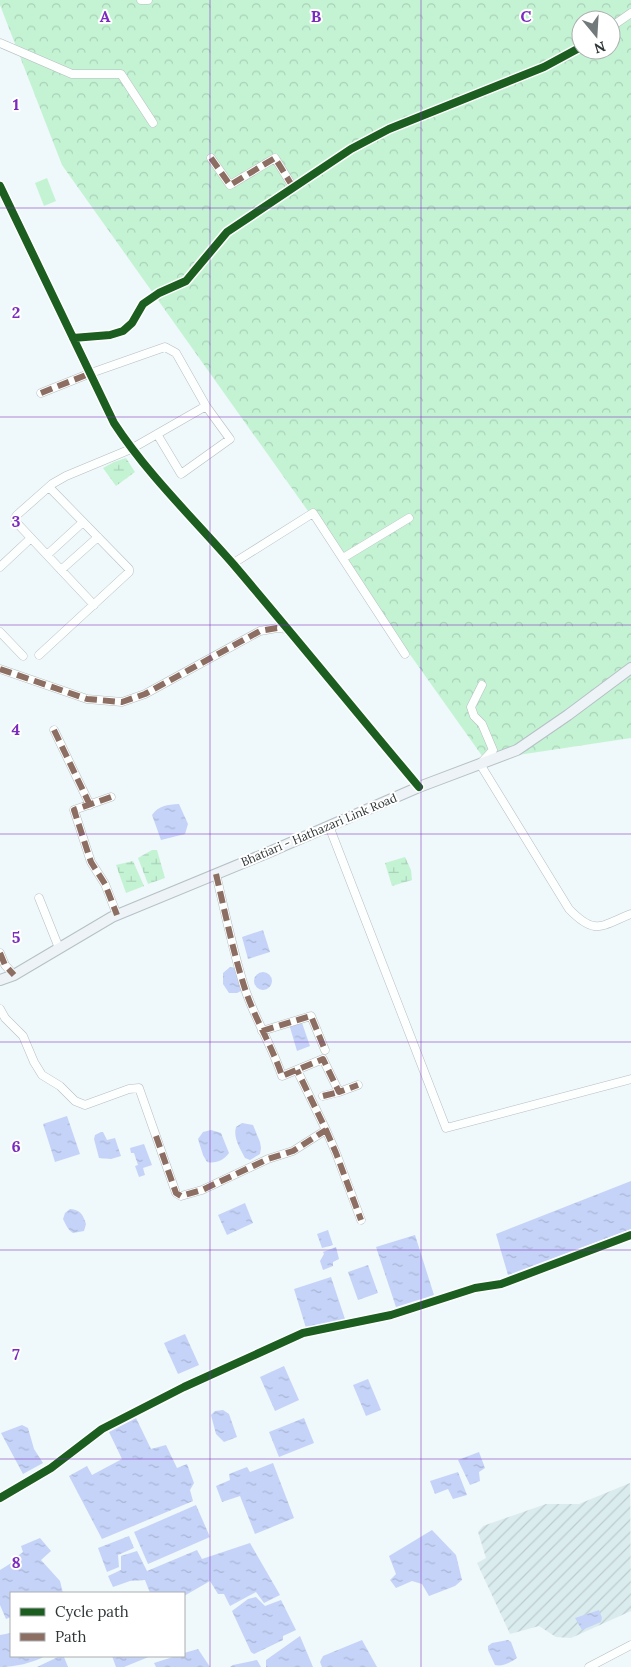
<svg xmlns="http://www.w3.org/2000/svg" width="631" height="1667" font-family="Lora,serif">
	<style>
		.industrial { fill: url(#industrial-furrows) }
		.grass { fill: #c4f3d4 }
		.forest { fill: url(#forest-crowns); fill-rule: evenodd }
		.wetland { fill: url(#wetland-marsh) }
		.water { fill: url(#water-ripples) }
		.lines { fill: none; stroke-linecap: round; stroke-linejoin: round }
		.minor-casing { stroke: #b7bebf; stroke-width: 9 }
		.major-casing { stroke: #b6c0c6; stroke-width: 12 }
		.minor { stroke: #fdfefe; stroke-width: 8 }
		.major { stroke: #edf3f6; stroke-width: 10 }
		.quiet { stroke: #8d6e63; stroke-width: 6; stroke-dasharray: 12 6; stroke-linecap: butt }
		.cycleway-casing { stroke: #fff; stroke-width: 11 }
		.cycleway { stroke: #1b5e20; stroke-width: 8 }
		.grid { fill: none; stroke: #7b2cbf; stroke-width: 1; stroke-opacity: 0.55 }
		.labels { text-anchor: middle; stroke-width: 4; stroke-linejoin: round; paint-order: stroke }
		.street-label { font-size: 12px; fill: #2e3536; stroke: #fff }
		.grid-label { font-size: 16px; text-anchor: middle; font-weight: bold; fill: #7b2cbf; stroke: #fff; stroke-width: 4; stroke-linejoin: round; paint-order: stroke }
	</style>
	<defs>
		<pattern id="industrial-furrows" width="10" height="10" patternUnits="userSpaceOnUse" patternTransform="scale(1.25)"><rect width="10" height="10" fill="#dbecef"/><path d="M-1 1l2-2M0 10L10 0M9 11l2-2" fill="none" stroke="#bccbce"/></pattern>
		<pattern id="forest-crowns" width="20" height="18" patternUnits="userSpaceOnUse" patternTransform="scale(1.25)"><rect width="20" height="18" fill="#c4f3d4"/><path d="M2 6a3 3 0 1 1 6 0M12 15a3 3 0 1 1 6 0" fill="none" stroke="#a9d1b7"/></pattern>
		<pattern id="wetland-marsh" width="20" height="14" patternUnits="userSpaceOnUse" patternTransform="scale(1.25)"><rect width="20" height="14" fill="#c4f3d4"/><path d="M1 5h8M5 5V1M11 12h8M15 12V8" fill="none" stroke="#a9d1b7"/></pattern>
		<pattern id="water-ripples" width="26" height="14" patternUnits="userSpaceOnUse" patternTransform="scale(1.25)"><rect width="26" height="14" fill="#c5d3f9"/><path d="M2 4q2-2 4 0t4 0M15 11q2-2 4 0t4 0" fill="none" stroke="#aab6d6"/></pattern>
	</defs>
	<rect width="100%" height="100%" fill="#eff8fa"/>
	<path class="industrial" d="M630 1483 631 1611 571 1638 556 1637 539 1626 510 1634 477 1563 486 1558 478 1532 483 1526 546 1504H579Z"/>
	<path class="grass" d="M47 178 56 201 44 206 35 183Z"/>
	<path class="forest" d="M0 0H631V738L485 760 62 165 0 5ZM581 20H611V50H581Z"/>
	<path class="wetland" d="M126 458 135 472 116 486 103 468 114 462Z
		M152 850H157L165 878 148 884 138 858Z
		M405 857 411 870 412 880 392 886 385 863Z
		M133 861 144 886 126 893 116 865Z"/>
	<path class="water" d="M179 804 188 824 185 834 161 840 152 815C159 805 167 805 179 804Z
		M263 930 270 952 248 959 242 937Z
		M230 967 236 968 242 987 241 991 237 993H229L223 984V973Z
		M254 981a9 9 0 1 1 18 0a9 9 0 1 1-18 0Z
		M301 1020 310 1046 297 1051 289 1024Z
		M67 1116 80 1154 55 1162 43 1124Z
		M242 1123 253 1125 260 1142 261 1148 260 1154 250 1160 245 1158C240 1148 233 1138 236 1127Z
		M211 1130 221 1133 229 1153C224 1160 216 1164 207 1162L203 1155 198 1139 203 1132Z
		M101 1132H103L107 1140 115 1138 121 1156 111 1159 99 1158 94 1139 95 1135Z
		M144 1144 152 1165 143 1168 145 1175 139 1177 135 1166 138 1165 134 1153H131L130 1148Z
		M631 1181V1229L508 1275 496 1234Z
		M245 1203 253 1223 227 1235 218 1215Z
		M70 1209C81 1210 83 1215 86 1224L84 1231 73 1233C68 1230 66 1225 63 1219L65 1213Z
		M328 1230 333 1245 322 1248 317 1234Z
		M415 1235 434 1295 396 1307 376 1247Z
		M336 1247 339 1259 333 1262V1266L323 1270 320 1261 324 1254 323 1252Z
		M368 1265 378 1293 358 1300 348 1272Z
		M331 1277 346 1322 306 1328 294 1289Z
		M185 1334 199 1365 178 1374 164 1343Z
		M284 1366 299 1400 275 1411 260 1377Z
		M368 1379 381 1410 366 1416 353 1385Z
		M223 1410 229 1414 237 1437 224 1442 216 1434 211 1415 215 1411Z
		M136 1418 151 1449 166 1445 177 1468 187 1464 194 1483 190 1490 193 1501 102 1539 69 1476 87 1466 92 1475 122 1459 109 1432Z
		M304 1418 314 1443 279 1457 269 1432Z
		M22 1425 28 1428 34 1449 43 1463 23 1474 1 1433Z
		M479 1452 485 1468 479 1472 480 1481 470 1485 458 1460Z
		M273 1463 294 1518 255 1534 240 1496 222 1502 216 1486 230 1480 229 1474 247 1467 250 1472Z
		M458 1472 467 1495 453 1499 448 1489 435 1494 430 1481Z
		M196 1505 210 1537 148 1564 134 1532Z
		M432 1530 456 1555 462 1580 455 1586 429 1596 422 1584 412 1581 396 1588 390 1580 396 1574 389 1556Z
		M129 1536 134 1548 118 1555 119 1567 107 1572 98 1548Z
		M40 1538 51 1551 41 1560 60 1581 63 1593H11V1617L6 1619 0 1605V1570L13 1562 15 1558 23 1552 21 1546Z
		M250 1543 280 1595 264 1603 256 1592 230 1606 224 1594H218L210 1581 184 1596V1593H150L145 1580 130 1581 113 1587 108 1576 121 1570V1556L137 1551 147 1571 197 1550 202 1559Z
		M256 1597 265 1606 281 1600 296 1630 283 1636V1640L254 1654 251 1652 232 1611 248 1599Z
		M599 1610 602 1618 601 1622 582 1630 575 1618Z
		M11 1633V1656H46C31 1663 16 1667 0 1667V1635Z
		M300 1636 313 1667H266V1660Z
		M362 1640 377 1667H322L320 1662 323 1656Z
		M508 1640 511 1642 517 1658C511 1662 503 1667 495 1665L488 1650V1646L492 1643Z
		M198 1649 210 1667H156L154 1663 176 1656H184V1653Z
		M60 1656 64 1657 68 1667H37Z
		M112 1656H151L124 1667H116Z
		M257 1660 261 1667H230L233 1665Z"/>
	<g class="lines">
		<g class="minor-casing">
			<path id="minor" d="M141 0H148
				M611 27 631 13
				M0 43 72 74H121L153 123
				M211 158 230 185 275 158 293 187
				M0 186 114 423C148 475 193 518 234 565 296 638 357 713 419 787
				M73 338 110 335 123 331 132 323 143 304 159 293 186 281 227 232 351 149 389 129 544 67 581 47
				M41 393 91 373 165 347 176 353 206 406 131 449 66 476 52 484 17 515 15 518 16 522 94 605
				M157 434 181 474 230 439 206 406
				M47 555 83 522
				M343 558 409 518
				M232 564 313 513 405 654
				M0 567 31 538
				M61 570 98 537
				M0 632 23 656
				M39 655 129 572V569L49 487
				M0 669 87 699 122 702 145 694 260 631 277 628 287 629
				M482 685 471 707 474 716 482 724 493 750 480 764 569 909C595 936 601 926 631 914
				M54 730 90 805
				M111 797 74 810 91 862 105 884 117 915
				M329 826 446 1128 631 1079
				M216 874C225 912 233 952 245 989 255 1019 272 1046 282 1076L323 1059 339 1092 358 1085
				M39 898 59 948
				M0 953 5 965 14 975
				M0 1009 5 1018 23 1036 34 1062 42 1075 60 1086 75 1101 85 1105 129 1089 139 1088 176 1193 181 1196 202 1190 268 1159 293 1151 326 1130 297 1070
				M262 1031 311 1016 325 1050
				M323 1096 339 1092
				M326 1130 336 1153 361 1220
				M0 1498 51 1468 102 1429 184 1387 303 1333 391 1315 475 1288 501 1284 631 1235
				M589 1667 631 1645"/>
		</g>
		<g class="major-casing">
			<path id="major" d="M0 980 14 975 112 917 267 853 419 787 517 750 568 715 631 668"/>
		</g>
		<use href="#minor" class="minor"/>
		<use href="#major" class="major"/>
		<path class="quiet" d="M211 158 230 185 275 158 293 187
			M41 393 91 373
			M0 669 87 699 122 702 145 694 260 631 277 628 287 629
			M54 730 90 805
			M111 797 74 810 91 862 105 884 117 915
			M216 874C225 912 233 952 245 989 255 1019 272 1046 282 1076L323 1059 339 1092 358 1085
			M0 953 5 965 14 975
			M262 1031 311 1016 325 1050
			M323 1096 339 1092
			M326 1130 336 1153 361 1220
			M156 1136 176 1193 181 1196 202 1190 268 1159 293 1151 326 1130 297 1070"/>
		<g class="cycleway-casing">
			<path id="cycleway" d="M0 186 114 423C148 475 193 518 234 565 296 638 357 713 419 787
				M73 338 110 335 123 331 132 323 143 304 159 293 186 281 227 232 351 149 389 129 544 67 581 47
				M0 1498 51 1468 102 1429 184 1387 303 1333 391 1315 475 1288 501 1284 631 1235"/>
		</g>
		<use href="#cycleway" class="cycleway"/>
	</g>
	<path class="grid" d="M210 0V1667M421 0V1667M0 208H631M0 417H631M0 625H631M0 834H631M0 1042H631M0 1250H631M0 1459H631"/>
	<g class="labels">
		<g class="street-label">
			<text transform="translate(319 830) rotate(-23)" y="4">Bhatiari - Hathazari Link Road</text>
		</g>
	</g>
	<g class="grid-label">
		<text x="105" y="22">A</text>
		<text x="316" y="22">B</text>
		<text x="526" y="22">C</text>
		<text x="16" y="110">1</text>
		<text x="16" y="318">2</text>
		<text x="16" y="527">3</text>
		<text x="16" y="735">4</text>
		<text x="16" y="943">5</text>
		<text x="16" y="1152">6</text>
		<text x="16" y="1360">7</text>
		<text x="16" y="1568">8</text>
	</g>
	<rect x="10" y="1592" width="175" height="65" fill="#ffffff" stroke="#abaeaf"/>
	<rect x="20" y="1608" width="25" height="8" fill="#1b5e20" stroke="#abaeaf"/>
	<text x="55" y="1617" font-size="15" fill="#2e3536">Cycle path</text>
	<rect x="20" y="1633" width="25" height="8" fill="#8d6e63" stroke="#abaeaf"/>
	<text x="55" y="1642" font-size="15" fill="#2e3536">Path</text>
	<g transform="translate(596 35) rotate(162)"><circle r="24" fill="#ffffff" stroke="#abaeaf"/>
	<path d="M0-4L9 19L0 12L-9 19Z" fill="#72797b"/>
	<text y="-8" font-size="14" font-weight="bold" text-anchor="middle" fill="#2e3536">N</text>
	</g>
</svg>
